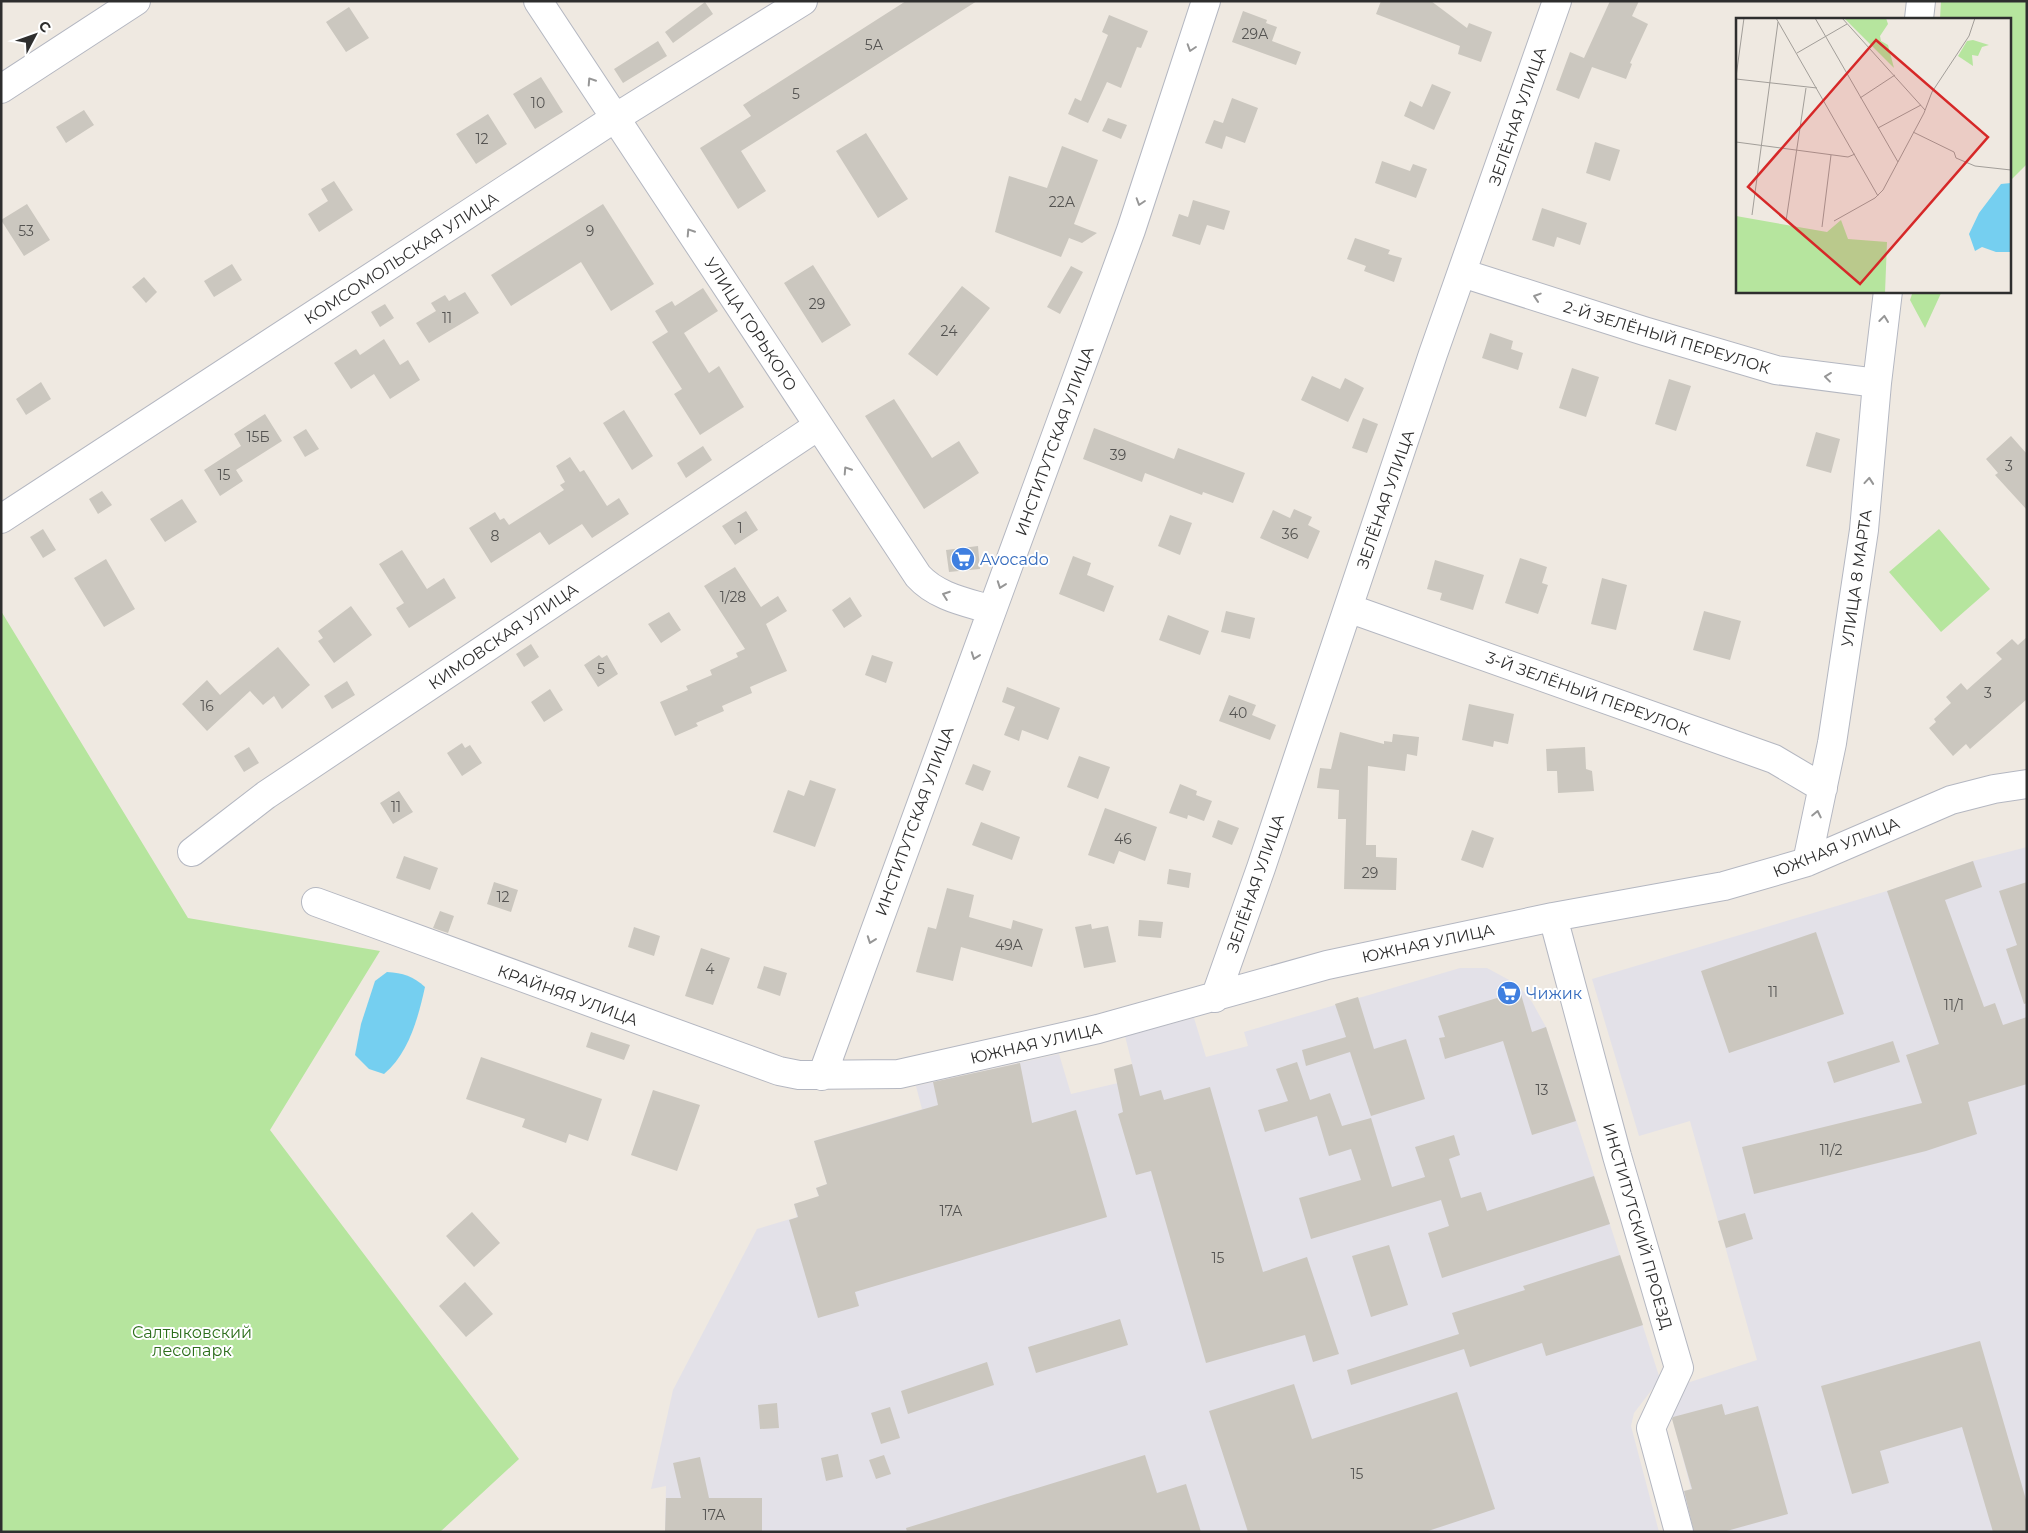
<svg xmlns="http://www.w3.org/2000/svg" width="2028" height="1533" font-family="Montserrat,sans-serif">
	<style>
		.industrial { fill: #e3e1e8 }
		.green { fill: #b6e59e }
		.water { fill: #75cff0 }
		.building { fill: #cbc7bf }
		.lines { fill: none; stroke-linecap: round; stroke-linejoin: round }
		.minor-casing { stroke: #b4b7c1; stroke-width: 30 }
		.minor { stroke: #fff; stroke-width: 28 }
		.oneway { stroke: #969696 }
		.labels { text-anchor: middle; stroke-width: 4; stroke-linejoin: round; paint-order: stroke }
		.number-label { font-size: 14px; fill: #555452 }
		.street-label { font-size: 16px; fill: #2e2e2e; stroke: #fff }
		.shop-label { font-size: 16px; fill: #366cbe; stroke: #fff; text-anchor: start }
		.park-label { font-size: 16px; fill: #2c6e1b; stroke: #fff }
		.inset-road { fill: none; stroke: #a29e99; stroke-width: 1 }
		.view { fill: #d62828; fill-opacity: 0.15; stroke: #d62828; stroke-width: 2.5 }
		.inset-edge { fill: none; stroke: #2e2e2e; stroke-width: 2.5 }
	</style>
	<rect width="100%" height="100%" fill="#efe9e1"/>
	<path class="industrial" d="M2027 847V1532H1686L1675 1494 1691 1489 1672 1417 1687 1383 1757 1360 1690 1121 1639 1136 1592 979 1887 891 1973 861Z
		M1460 968H1487L1511 981 1522 990 1532 1002 1546 1027 1660 1379 1634 1413 1631 1426 1659 1532H665L666 1486 651 1489 673 1390 757 1229 797 1217 794 1204 819 1197 816 1188 827 1184 814 1141 922 1109 916 1086 1059 1054 1071 1094 1118 1083 1114 1069 1132 1064 1125 1036 1194 1018 1206 1057 1248 1046 1244 1032Z"/>
	<path class="green" d="M1941 1H2027V164L2009 182V19H1940Z
		M1913 291H1942L1925 328 1910 300Z
		M1939 529 1990 589 1941 632 1889 572Z
		M1 611 188 918 380 951 270 1130 519 1459 440 1532H1Z"/>
	<path class="water" d="M387 972C403 973 413 976 425 987 418 1018 409 1053 384 1074L369 1069 355 1055 361 1024 375 981Z"/>
	<path class="building" d="M906 1H977L741 151 766 191 738 209 700 148 751 116 743 105Z
		M1381 1H1431L1467 28 1469 23 1492 32 1481 62 1458 54 1460 46 1376 14Z
		M1610 1H1639L1632 16 1648 24 1630 63 1632 64 1626 79 1592 67 1579 99 1556 90 1570 52 1584 58Z
		M705 2 713 14 673 43 665 32Z
		M349 7 369 38 346 52 326 22Z
		M1243 11 1267 20 1266 23 1277 27 1272 41 1301 52 1296 65 1232 42Z
		M1109 15 1148 31 1141 48 1137 47 1121 88 1107 82 1088 123 1068 114 1075 98 1081 101 1108 35 1102 32Z
		M658 41 667 56 623 83 614 69Z
		M541 77 563 112 535 129 513 94Z
		M1432 84 1451 92 1434 130 1404 116 1410 101 1422 107Z
		M1232 98 1258 108 1245 143 1226 136 1222 149 1205 143 1214 120 1223 123Z
		M84 110 94 125 66 143 56 127Z
		M488 114 507 144 476 164 456 134Z
		M1108 118 1127 125 1121 139 1102 131Z
		M866 133 908 199 878 218 836 151Z
		M1595 142 1620 150 1610 181 1586 173Z
		M1062 146 1098 160 1074 224 1097 233 1082 243 1069 238 1061 257 995 232 1009 176 1047 188Z
		M1382 161 1410 171 1413 164 1427 169 1416 198 1375 183Z
		M334 181 353 210 319 232 308 214 328 201 321 189Z
		M1193 200 1230 211 1224 230 1207 225 1200 245 1172 236 1179 214 1188 217Z
		M27 204 50 240 24 256 1 220Z
		M603 204 654 284 611 311 581 262 511 306 491 275Z
		M1542 208 1587 223 1580 245 1557 237 1554 247 1532 240Z
		M1355 238 1390 250 1388 254 1402 258 1394 282 1364 271 1366 266 1347 259Z
		M232 264 242 280 214 297 204 281Z
		M813 265 851 325 822 343 784 283Z
		M1071 266 1083 272 1060 314 1047 307Z
		M144 277 157 292 146 303 132 287Z
		M962 286 990 308 937 376 908 354Z
		M703 288 718 311 684 333 709 373 719 366 744 407 700 435 674 394 682 389 652 342 668 332 655 311 672 301 675 306Z
		M465 292 479 313 429 343 416 323 436 311 431 303 445 295 449 301Z
		M385 304 394 318 380 327 371 312Z
		M1490 333 1513 341 1511 349 1523 353 1518 370 1482 358Z
		M384 339 400 365 408 360 420 380 390 399 374 374 351 389 334 363 356 349 360 355Z
		M1572 368 1599 377 1586 417 1559 408Z
		M1312 376 1340 389 1345 378 1364 388 1348 422 1301 400Z
		M1669 379 1691 386 1676 431 1655 424Z
		M41 382 51 399 26 415 16 399Z
		M894 399 932 458 959 441 979 473 924 509 865 416Z
		M624 410 653 456 632 470 603 423Z
		M265 414 282 441 236 470 243 481 220 496 204 470 241 446 234 434Z
		M1363 418 1378 424 1367 453 1352 448Z
		M1094 428 1174 459 1178 448 1245 473 1233 503 1203 492 1202 495 1145 473 1142 482 1083 459Z
		M306 429 319 449 305 457 293 437Z
		M1816 432 1840 439 1831 473 1806 466Z
		M2011 436 2027 454V510L1995 475 1998 473 1986 459Z
		M703 446 712 460 686 478 677 463Z
		M570 457 580 472 584 470 607 506 619 498 629 514 592 538 582 524 549 545 540 532 491 563 469 528 495 512 500 520 504 518 509 525 564 490 560 485 565 482 556 466Z
		M102 491 112 505 98 514 89 499Z
		M182 499 197 522 165 542 150 519Z
		M1294 509 1312 517 1308 525 1320 531 1308 559 1260 538 1273 510 1290 518Z
		M746 511 758 530 735 545 722 526Z
		M1170 515 1192 523 1180 555 1158 546Z
		M43 529 56 550 43 558 30 537Z
		M978 546 980 569 949 572 946 550Z
		M402 550 427 589 444 578 456 598 409 628 396 608 404 603 379 564Z
		M1073 556 1091 563 1087 575 1114 586 1104 612 1059 594Z
		M1520 558 1547 567 1542 583 1548 585 1538 614 1505 603Z
		M106 559 135 609 104 627 74 578Z
		M1435 560 1484 575 1473 610 1440 600 1442 593 1427 589Z
		M735 567 761 607 778 596 787 611 766 624 787 671 750 687 752 693 722 706 724 711 696 723 698 726 675 736 660 702 688 690 686 686 712 675 710 670 738 657 736 653 745 649 704 586Z
		M1602 578 1627 585 1616 630 1591 624Z
		M850 597 862 616 844 628 832 610Z
		M351 606 372 635 334 663 318 641 323 638 318 631Z
		M1226 611 1255 618 1250 639 1221 632Z
		M1704 611 1741 621 1730 660 1693 650Z
		M669 612 681 630 661 643 648 624Z
		M1168 615 1209 631 1200 655 1159 640Z
		M2027 637V699L1970 749 1966 744 1953 756 1929 728 1936 722 1934 719 1951 703 1946 697 1961 683 1967 690 2002 659 1996 653 2012 639 2018 645Z
		M531 644 539 657 524 667 516 654Z
		M278 647 310 685 282 709 274 696 263 705 250 691 207 731 182 704 207 680 220 695Z
		M599 655 602 658 607 655 618 674 598 687 584 665Z
		M872 655 893 662 886 683 865 675Z
		M347 681 355 695 332 709 324 696Z
		M1007 687 1060 708 1048 740 1022 730 1019 741 1004 735 1015 707 1002 702Z
		M550 689 563 710 544 722 531 702Z
		M1229 695 1256 705 1252 715 1276 725 1270 740 1219 721Z
		M1469 704 1514 714 1508 744 1494 741 1493 747 1462 740Z
		M1340 732 1384 744V741L1392 742 1393 734 1419 737 1417 756 1407 754 1405 771 1368 766 1366 845H1376V857L1397 858 1396 890 1344 889 1346 819H1338L1339 790 1317 788 1320 768 1331 769Z
		M462 743 465 748 470 745 482 763 462 776 447 753Z
		M249 747 259 763 244 772 234 756Z
		M1585 747 1586 769 1592 771 1594 791 1558 793 1557 771H1547L1546 749Z
		M1079 756 1110 767 1098 799 1067 787Z
		M973 764 991 771 983 791 965 784Z
		M810 780 836 789 815 847 773 832 788 790 804 796Z
		M1180 784 1197 791 1196 795 1212 801 1204 821 1188 815 1187 819 1169 813Z
		M399 791 413 812 393 824 380 803Z
		M1105 808 1157 827 1145 861 1119 851 1114 864 1088 855Z
		M1218 820 1239 828 1232 845 1212 837Z
		M981 822 1020 837 1012 860 972 845Z
		M1472 830 1494 838 1483 868 1461 860Z
		M404 856 438 868 430 890 396 878Z
		M1973 861 1982 887 1945 900 1984 1007 1995 1003 2003 1025 2027 1017V1084L1968 1102 1977 1134 1926 1151 1754 1194 1742 1147 1922 1103 1906 1055 1939 1044 1887 891Z
		M1169 869 1191 873 1189 888 1167 884Z
		M494 882 518 890 511 912 487 904Z
		M2027 882V1003L2024 1004 2006 949 2017 945 1999 891Z
		M947 888 974 895 969 917 1011 929 1013 920 1043 929 1032 967 961 947 953 981 916 972 928 927 936 929Z
		M440 911 454 916 448 933 433 928Z
		M1139 920 1163 922 1161 938 1138 936Z
		M1091 924 1092 929 1108 926 1116 962 1084 968 1075 927Z
		M634 927 660 936 654 956 628 947Z
		M1816 932 1844 1014 1729 1053 1701 971Z
		M701 948 730 958 713 1005 685 996Z
		M764 966 787 973 780 996 757 988Z
		M1520 991 1532 1032 1546 1027 1576 1121 1532 1135 1503 1041 1445 1059 1439 1038 1445 1037 1438 1016Z
		M1358 997 1374 1049 1406 1039 1425 1099 1371 1116 1350 1052 1306 1066 1302 1050 1346 1037 1335 1004Z
		M591 1032 630 1045 624 1060 586 1047Z
		M1893 1041 1900 1062 1834 1083 1827 1062Z
		M481 1057 602 1099 588 1141 569 1134 566 1143 522 1127 525 1119 466 1099Z
		M1297 1062 1310 1100 1330 1093 1342 1126 1371 1118 1392 1187 1425 1177 1415 1147 1454 1135 1460 1155 1449 1159 1461 1198 1481 1192 1487 1211 1594 1176 1610 1224 1442 1278 1428 1233 1449 1226 1441 1200 1311 1239 1299 1198 1361 1180 1351 1149 1329 1156 1317 1116 1265 1132 1258 1110 1288 1101 1276 1069Z
		M1020 1063 1032 1123 1076 1110 1107 1217 855 1292 859 1306 818 1318 789 1220 798 1217 794 1204 819 1196 816 1188 827 1184 814 1141 938 1105 933 1082Z
		M1132 1064 1140 1096 1161 1090 1164 1100 1210 1087 1263 1272 1307 1257 1339 1354 1313 1362 1305 1335 1206 1363 1151 1171 1136 1175 1118 1114 1123 1112 1114 1069Z
		M653 1090 700 1105 677 1171 631 1155Z
		M472 1212 500 1243 474 1267 446 1236Z
		M1745 1213 1753 1239 1726 1248 1718 1221Z
		M1389 1245 1408 1305 1371 1317 1352 1256Z
		M1620 1255 1643 1325 1546 1356 1542 1343 1470 1367 1464 1349 1351 1385 1347 1370 1459 1334 1452 1313 1525 1290 1523 1286Z
		M465 1282 493 1314 466 1337 439 1306Z
		M1120 1319 1128 1345 1036 1373 1028 1347Z
		M1980 1341 2027 1503V1532H1993L1962 1427 1880 1451 1889 1483 1852 1494 1821 1386Z
		M987 1362 994 1385 908 1414 901 1391Z
		M1294 1384 1312 1439 1457 1392 1495 1509 1425 1532H1248L1209 1411Z
		M777 1403 779 1428 760 1429 758 1405Z
		M1722 1404 1725 1415 1758 1406 1788 1514 1723 1532H1694L1684 1491 1692 1489 1672 1419 1673 1417Z
		M890 1407 900 1438 881 1444 871 1413Z
		M838 1454 843 1477 826 1481 821 1458Z
		M884 1455 891 1474 876 1479 869 1460Z
		M1145 1455 1157 1493 1186 1484 1201 1532H907L906 1528Z
		M700 1457 709 1498H762V1532H665L666 1498H681L673 1463Z"/>
	<g class="lines">
		<g class="minor-casing">
			<path id="minor" d="M538 1 918 576C937 597 966 602 992 610
				M1919 19 1921 1
				M1 89 136 1
				M1462 273 1644 331 1776 370 1877 383
				M1 519 615 118 803 1
				M1348 608 1774 759 1823 788
				M192 852 266 795 818 426
				M1807 862 1832 743 1864 530 1877 383 1888 291
				M316 902 779 1071 799 1075 899 1074 1098 1029 1327 965 1553 917 1724 886 1807 862 1951 800 1994 789 2027 784
				M1553 917 1617 1156 1679 1368 1651 1428 1679 1532
				M1215 998 1261 868 1433 354 1557 1
				M822 1076 1131 230 1206 1"/>
		</g>
		<use href="#minor" class="minor"/>
	</g>
	<defs><path id="oneway-chevron" d="M-2-3.5L2.5 0L-2 3.5" fill="none" stroke-width="1.6" stroke-linecap="round" stroke-linejoin="round" transform="scale(1.25)"/></defs>
	<g class="oneway">
		<use href="#oneway-chevron" transform="translate(1191 48) rotate(108)"/>
		<use href="#oneway-chevron" transform="translate(591 81) rotate(-123)"/>
		<use href="#oneway-chevron" transform="translate(1140 202) rotate(108)"/>
		<use href="#oneway-chevron" transform="translate(690 232) rotate(-123)"/>
		<use href="#oneway-chevron" transform="translate(1537 297) rotate(-162)"/>
		<use href="#oneway-chevron" transform="translate(1884 319) rotate(-83)"/>
		<use href="#oneway-chevron" transform="translate(1828 377) rotate(-173)"/>
		<use href="#oneway-chevron" transform="translate(847 470) rotate(-123)"/>
		<use href="#oneway-chevron" transform="translate(1869 481) rotate(-85)"/>
		<use href="#oneway-chevron" transform="translate(1001 585) rotate(110)"/>
		<use href="#oneway-chevron" transform="translate(946 595) rotate(-160)"/>
		<use href="#oneway-chevron" transform="translate(975 656) rotate(110)"/>
		<use href="#oneway-chevron" transform="translate(1817 814) rotate(-78)"/>
		<use href="#oneway-chevron" transform="translate(871 940) rotate(110)"/>
	</g>
	<defs>
		<g id="supermarket-disc" transform="scale(1.25)"><circle r="9.5" fill="#3f7fe0" stroke="#fff"/><path d="M-6-5.5h2.5l.6 2H6L4.5 2H-2.5L-4.4-4H-6ZM-1.5 3.2a1.3 1.3 0 1 0 .1 0ZM3 3.2a1.3 1.3 0 1 0 .1 0Z" fill="#fff"/></g>
	</defs>
	<g fill-rule="evenodd">
		<use href="#supermarket-disc" x="963" y="559"/>
		<use href="#supermarket-disc" x="1509" y="993"/>
	</g>
	<g class="labels">
		<g class="number-label">
			<text x="1255" y="39">29А</text>
			<text x="874" y="50">5А</text>
			<text x="796" y="99">5</text>
			<text x="538" y="108">10</text>
			<text x="482" y="144">12</text>
			<text x="1062" y="207">22А</text>
			<text x="26" y="236">53</text>
			<text x="590" y="236">9</text>
			<text x="817" y="309">29</text>
			<text x="447" y="323">11</text>
			<text x="949" y="336">24</text>
			<text x="258" y="442">15Б</text>
			<text x="1118" y="460">39</text>
			<text x="2009" y="471">3</text>
			<text x="224" y="480">15</text>
			<text x="740" y="533">1</text>
			<text x="1290" y="539">36</text>
			<text x="495" y="541">8</text>
			<text x="733" y="602">1/28</text>
			<text x="601" y="674">5</text>
			<text x="1988" y="698">3</text>
			<text x="207" y="711">16</text>
			<text x="1238" y="718">40</text>
			<text x="396" y="812">11</text>
			<text x="1123" y="844">46</text>
			<text x="1370" y="878">29</text>
			<text x="503" y="902">12</text>
			<text x="1009" y="950">49А</text>
			<text x="710" y="974">4</text>
			<text x="1773" y="997">11</text>
			<text x="1954" y="1010">11/1</text>
			<text x="1542" y="1095">13</text>
			<text x="1831" y="1155">11/2</text>
			<text x="951" y="1216">17А</text>
			<text x="1218" y="1263">15</text>
			<text x="1357" y="1479">15</text>
			<text x="714" y="1520">17А</text>
		</g>
		<g class="street-label">
			<text transform="translate(1517 116) rotate(-71)" y="6">ЗЕЛЁНАЯ УЛИЦА</text>
			<text transform="translate(401 258) rotate(-33)" y="6">КОМСОМОЛЬСКАЯ УЛИЦА</text>
			<text transform="translate(751 324) rotate(57)" y="6">УЛИЦА ГОРЬКОГО</text>
			<text transform="translate(1667 337) rotate(17)" y="6">2-Й ЗЕЛЁНЫЙ ПЕРЕУЛОК</text>
			<text transform="translate(1054 441) rotate(-70)" y="6">ИНСТИТУТСКАЯ УЛИЦА</text>
			<text transform="translate(1385 499) rotate(-71)" y="6">ЗЕЛЁНАЯ УЛИЦА</text>
			<text transform="translate(1856 578) rotate(-82)" y="6">УЛИЦА 8 МАРТА</text>
			<text transform="translate(503 636) rotate(-34)" y="6">КИМОВСКАЯ УЛИЦА</text>
			<text transform="translate(1588 693) rotate(20)" y="6">3-Й ЗЕЛЁНЫЙ ПЕРЕУЛОК</text>
			<text transform="translate(914 821) rotate(-70)" y="6">ИНСТИТУТСКАЯ УЛИЦА</text>
			<text transform="translate(1836 847) rotate(-22)" y="6">ЮЖНАЯ УЛИЦА</text>
			<text transform="translate(1255 883) rotate(-71)" y="6">ЗЕЛЁНАЯ УЛИЦА</text>
			<text transform="translate(1428 943) rotate(-12)" y="6">ЮЖНАЯ УЛИЦА</text>
			<text transform="translate(568 995) rotate(20)" y="6">КРАЙНЯЯ УЛИЦА</text>
			<text transform="translate(1036 1043) rotate(-13)" y="6">ЮЖНАЯ УЛИЦА</text>
			<text transform="translate(1638 1226) rotate(74)" y="6">ИНСТИТУТСКИЙ ПРОЕЗД</text>
		</g>
		<g class="shop-label">
			<text x="980" y="565">Avocado</text>
			<text x="1526" y="999">Чижик</text>
		</g>
		<g class="park-label">
			<text x="192" y="1338">Салтыковский<tspan x="192" dy="18">лесопарк</tspan></text>
		</g>
	</g>
	<g transform="translate(1736 18)">
		<rect width="275" height="275" fill="#efe9e1"/>
		<path d="M108 0H150L152 6 144 18 145 23 152 27 158 50ZM237 22 253 27 246 29 242 38 236 37 237 48 222 38 231 23ZM0 198 91 214 105 202 112 221 151 224 149 275H0Z" fill="#b6e59e"/>
		<path d="M275 165V234H260L246 229 239 233 233 216 243 195 265 166Z" fill="#75cff0"/>
		<path class="inset-road" d="M40 0 142 178M79 0 162 144M106 0 189 92M61 35 111 6M0 59 8 0M0 61 81 70M124 80 159 57M142 110 185 87M177 114 218 134 220 140 239 148 275 152M0 124 112 139 119 136M16 197 42 4M50 203 70 70M98 203 139 180 147 172 188 95 196 74 233 18 239 0M86 209 95 137"/>
		<path class="view" d="M140 22 252 119 124 266 12 169Z"/>
		<rect width="275" height="275" class="inset-edge"/>
	</g>
	<rect width="2028" height="1533" fill="none" stroke="#2e2e2e" stroke-width="5"/>
	<g transform="translate(35 35) rotate(49)" stroke="#ffffff" stroke-width="4" paint-order="stroke">
	<path d="M0-4L9 19L0 12L-9 19Z" fill="#2e2e2e"/>
	<text y="-8" font-size="14" font-weight="bold" text-anchor="middle" fill="#2e2e2e">С</text>
	</g>
</svg>
